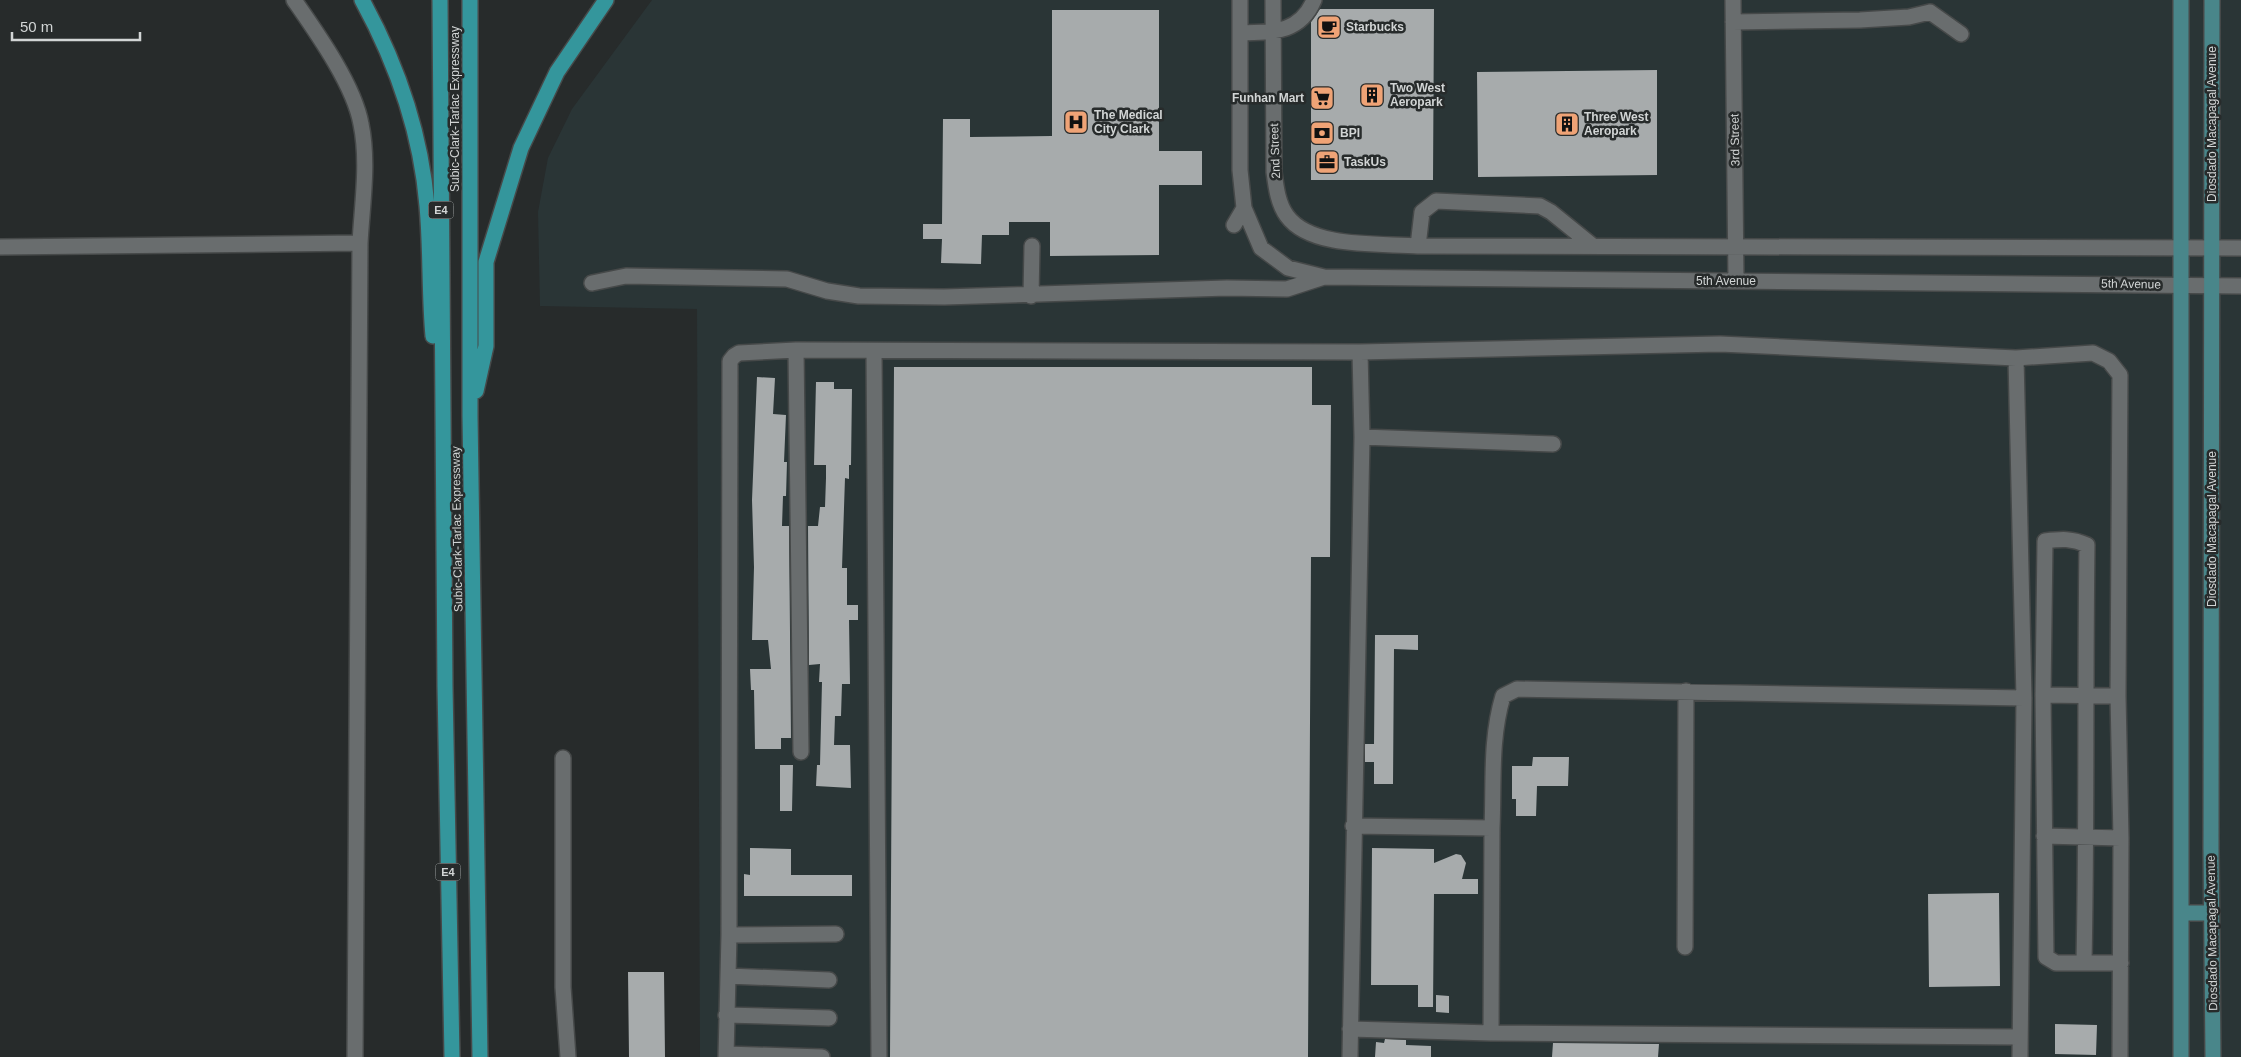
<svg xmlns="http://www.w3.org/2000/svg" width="2241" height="1057" font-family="Helvetica,sans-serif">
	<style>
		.built { fill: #2a3536 }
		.building { fill: #a7abac }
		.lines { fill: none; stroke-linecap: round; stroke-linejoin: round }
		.minor-casing { stroke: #464949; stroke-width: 18 }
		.major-casing { stroke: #464949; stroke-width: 18 }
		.highway-casing { stroke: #464949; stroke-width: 18 }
		.minor { stroke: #696d6e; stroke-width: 15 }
		.major { stroke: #49868a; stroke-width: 15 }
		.highway { stroke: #34969c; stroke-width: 15 }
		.labels { text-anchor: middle; stroke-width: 5; stroke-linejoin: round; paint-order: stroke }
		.shield { fill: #272b2b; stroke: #9fa2a2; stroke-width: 1 }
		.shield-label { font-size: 11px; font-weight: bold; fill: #d2d5d5 }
		.poi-label { font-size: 12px; font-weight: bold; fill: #d2d5d5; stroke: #272b2b; text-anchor: start }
		.street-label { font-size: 12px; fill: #d2d5d5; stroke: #272b2b }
	</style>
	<rect width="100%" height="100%" fill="#272b2b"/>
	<path class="built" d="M652 0H2241V1057H700L697 309 540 306 538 212 548 158 572 109Z"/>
	<path class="building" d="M1320 9H1434L1433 180H1311V22Z
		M1052 10H1159V151H1202V185H1159V255L1050 256V222H1009V235H982L981 264 941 263 942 239H923V224H942L943 119H970V137L1052 136Z
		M1657 70V175L1478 177 1477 72Z
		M894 367H1312V405H1331L1330 557H1311L1308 1057H890Z
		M757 377 775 378 773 414 786 415 784 462H787L786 496H783L782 526H789L791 738H781V749H755L754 690H751L750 669H771L768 640H752L754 567 752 500Z
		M816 382H834V389H852L851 465H849V479L845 478 842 568H847V605H858V620H849L850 684H842L841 716H835L834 745H850L851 788 816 786 817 765H820L822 682H819L820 664 809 665 808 526H818L820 507H825L826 478V465H814Z
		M1375 635H1418V650L1394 649 1393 784H1374V762H1365V744H1374Z
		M1533 757H1569L1568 786H1537L1536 816H1516V799H1512V766H1532Z
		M780 765H793L792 811H780Z
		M750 848 791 849V875H852V896H744V874L750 875Z
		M1372 848 1434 849V863L1456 854 1461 855 1466 863 1462 879H1478V894H1434L1433 1007H1418V985H1371Z
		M1999 893 2000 986 1929 987 1928 894Z
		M628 972H664L665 1057H629Z
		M1436 995 1449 996V1013L1436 1012Z
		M2055 1024 2097 1025 2096 1055 2055 1054Z
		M1385 1039 1406 1040V1045L1431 1046V1057H1375L1376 1042 1384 1043Z
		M1553 1043 1659 1044 1658 1057H1552Z"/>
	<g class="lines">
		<g class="minor-casing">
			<path id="minor" d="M294 0C317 33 354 85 361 124 369 162 362 205 360 243L355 1057
				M1240 0V170L1244 208 1261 248 1288 268 1324 277 2241 286
				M1273 0 1274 172C1276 187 1278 204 1287 216 1311 249 1381 243 1418 246L2241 248
				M1733 0 1736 281
				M1930 12 1961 34
				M1733 22 1860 20 1909 17 1930 12
				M1240 33C1271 32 1300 34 1314 0
				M1234 225 1244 208
				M1418 246 1422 212 1436 201 1540 206 1551 212 1593 246
				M0 247 360 243
				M592 283 626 276 787 279 827 291 859 296 944 297 1227 288 1287 289 1324 277
				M1031 296 1032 246
				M796 350 801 752
				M874 351 879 1057
				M2016 358 2024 698 2020 1057
				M1362 437 1553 444
				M2043 695 2118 696
				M563 758V987L568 1057
				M1353 826 1492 828 1491 1033
				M1492 828C1494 784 1490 739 1503 696L1517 689 2024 698
				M2044 836 2121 838
				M729 935 836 934
				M1685 947 1686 691
				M2084 962C2087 823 2085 684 2087 545 2072 538 2061 539 2045 541L2043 695 2046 957 2056 963H2121
				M728 976 829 980
				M726 1015 829 1018
				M1350 1029 1491 1033 2020 1037
				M726 1054 822 1057
				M726 1057 729 935 730 361 734 356 739 353 796 350 1360 352 1720 344 2016 358 2093 353 2109 361 2120 375 2118 696 2121 838 2120 1057
				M1350 1057 1362 437 1360 352"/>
		</g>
		<g class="major-casing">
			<path id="major" d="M2212 0 2211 849 2213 1057
				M2181 913H2212
				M2181 1057V0"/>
		</g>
		<g class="highway-casing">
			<path id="highway" d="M362 0C397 64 421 133 427 206 431 250 429 293 433 336
				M440 0 445 687 452 1057
				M470 0V416L480 1057
				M476 391 486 346V262L521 148 557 72 606 0"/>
		</g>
		<use href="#minor" class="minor"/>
		<use href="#major" class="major"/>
		<use href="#highway" class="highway"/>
	</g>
	<defs>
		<g id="cafe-square" transform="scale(1.25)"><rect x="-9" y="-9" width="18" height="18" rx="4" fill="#efa376" stroke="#272b2b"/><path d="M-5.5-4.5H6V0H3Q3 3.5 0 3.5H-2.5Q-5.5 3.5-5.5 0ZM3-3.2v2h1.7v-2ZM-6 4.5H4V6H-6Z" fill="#111"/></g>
		<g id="building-square" transform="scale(1.25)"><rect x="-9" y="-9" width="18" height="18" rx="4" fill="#efa376" stroke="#272b2b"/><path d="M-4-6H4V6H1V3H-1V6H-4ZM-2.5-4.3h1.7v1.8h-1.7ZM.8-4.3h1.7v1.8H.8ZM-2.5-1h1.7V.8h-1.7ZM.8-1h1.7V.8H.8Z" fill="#111"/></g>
		<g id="supermarket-square" transform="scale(1.25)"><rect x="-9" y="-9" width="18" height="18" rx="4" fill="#efa376" stroke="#272b2b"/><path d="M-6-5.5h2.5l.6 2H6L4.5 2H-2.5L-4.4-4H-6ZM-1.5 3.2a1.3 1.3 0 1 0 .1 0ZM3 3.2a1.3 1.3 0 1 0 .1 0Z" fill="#111"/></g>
		<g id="hospital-square" transform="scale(1.25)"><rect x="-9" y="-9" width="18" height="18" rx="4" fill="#efa376" stroke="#272b2b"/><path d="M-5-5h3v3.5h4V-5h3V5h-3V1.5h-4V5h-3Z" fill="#111"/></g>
		<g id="bank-square" transform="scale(1.25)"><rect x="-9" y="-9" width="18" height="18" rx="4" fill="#efa376" stroke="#272b2b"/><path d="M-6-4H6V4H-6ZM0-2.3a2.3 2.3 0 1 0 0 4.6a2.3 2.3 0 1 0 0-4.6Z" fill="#111"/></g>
		<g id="office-square" transform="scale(1.25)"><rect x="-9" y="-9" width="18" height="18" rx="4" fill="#efa376" stroke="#272b2b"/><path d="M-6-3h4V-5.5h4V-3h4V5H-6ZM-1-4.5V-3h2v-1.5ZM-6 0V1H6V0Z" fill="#111"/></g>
	</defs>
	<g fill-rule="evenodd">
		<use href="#cafe-square" x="1329" y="27"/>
		<use href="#building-square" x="1372" y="95"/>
		<use href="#supermarket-square" x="1322" y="98"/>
		<use href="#hospital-square" x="1076" y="122"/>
		<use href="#building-square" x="1567" y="124"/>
		<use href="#bank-square" x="1322" y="133"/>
		<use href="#office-square" x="1327" y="162"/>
	</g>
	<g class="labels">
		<g class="shield">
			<rect x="428.5" y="201.5" width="25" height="17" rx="4"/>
			<rect x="435.5" y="863.5" width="25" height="17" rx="4"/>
		</g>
		<g class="shield-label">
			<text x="441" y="214">E4</text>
			<text x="448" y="876">E4</text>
		</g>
		<g class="poi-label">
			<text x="1346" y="31">Starbucks</text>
			<text x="1390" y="92">Two West<tspan x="1390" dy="14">Aeropark</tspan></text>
			<text x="1304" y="102" text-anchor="end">Funhan Mart</text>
			<text x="1094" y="119">The Medical<tspan x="1094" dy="14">City Clark</tspan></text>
			<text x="1584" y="121">Three West<tspan x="1584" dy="14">Aeropark</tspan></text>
			<text x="1340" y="137">BPI</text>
			<text x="1344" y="166">TaskUs</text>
		</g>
		<g class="street-label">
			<text transform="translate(455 109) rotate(-90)" y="4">Subic-Clark-Tarlac Expressway</text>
			<text transform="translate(2212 124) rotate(-90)" y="4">Diosdado Macapagal Avenue</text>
			<text transform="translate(1735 140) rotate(-91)" y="4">3rd Street</text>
			<text transform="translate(1275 151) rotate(-92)" y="4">2nd Street</text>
			<text x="1726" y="285">5th Avenue</text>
			<text transform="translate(2131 284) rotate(1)" y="4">5th Avenue</text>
			<text transform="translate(457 529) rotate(-91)" y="4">Subic-Clark-Tarlac Expressway</text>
			<text transform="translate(2212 529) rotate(-90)" y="4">Diosdado Macapagal Avenue</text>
			<text transform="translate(2212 933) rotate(-91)" y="4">Diosdado Macapagal Avenue</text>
		</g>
	</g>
	<path d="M12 32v8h128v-8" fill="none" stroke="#d2d5d5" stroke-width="2.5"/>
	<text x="20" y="32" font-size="15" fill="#d2d5d5" stroke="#272b2b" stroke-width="4" paint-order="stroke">50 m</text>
</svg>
